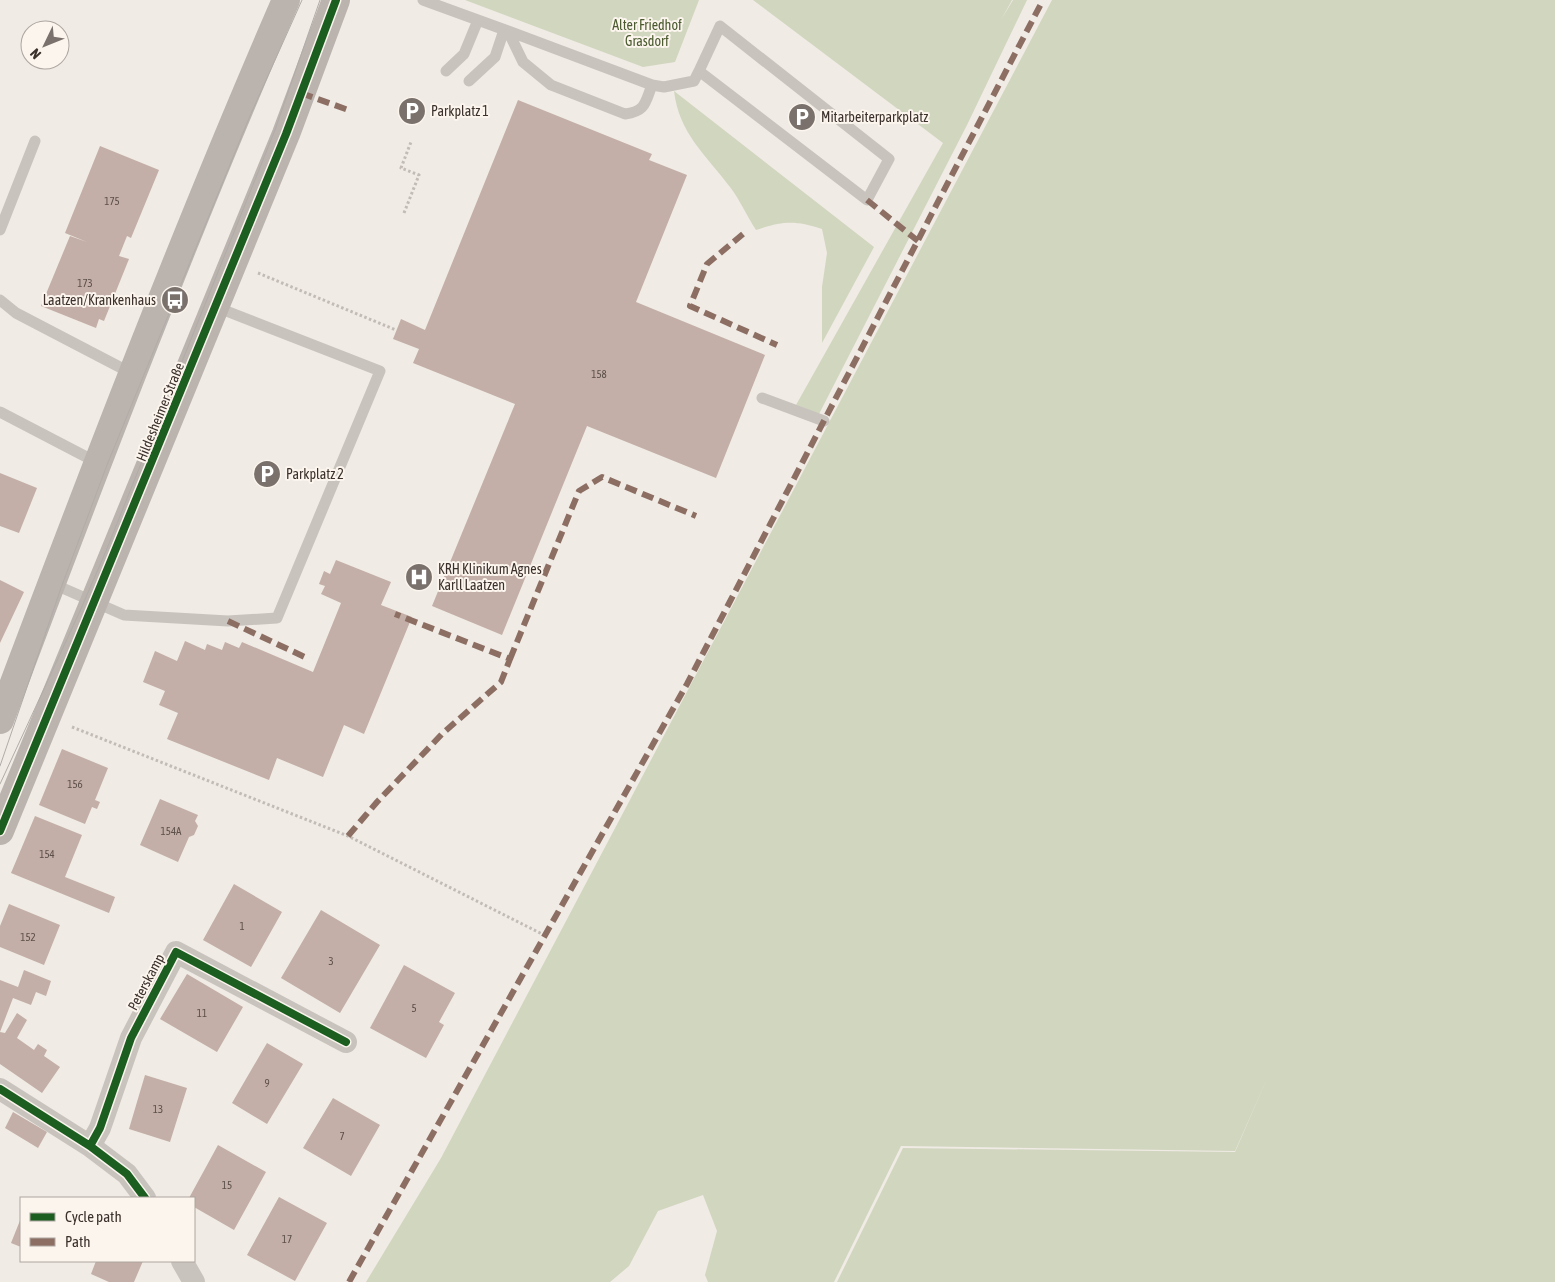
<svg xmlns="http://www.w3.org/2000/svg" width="1555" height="1282" font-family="'Asap Condensed',sans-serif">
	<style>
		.green { fill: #d1d6bf }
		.building { fill: #c3afa7 }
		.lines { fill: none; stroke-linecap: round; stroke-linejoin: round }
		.path { stroke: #c2bbb6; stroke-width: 3; stroke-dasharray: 2.5 2.5; stroke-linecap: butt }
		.lane { stroke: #c9c3be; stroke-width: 11 }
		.street { stroke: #c9c3be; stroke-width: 22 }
		.secondary { stroke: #bab3ae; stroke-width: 28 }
		.tram { stroke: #b1aca8; stroke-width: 1 }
		.quiet { stroke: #8d6e63; stroke-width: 6; stroke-dasharray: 12 6; stroke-linecap: butt }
		.cycleway-casing { stroke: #fbf5ee; stroke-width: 11 }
		.cycleway { stroke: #1b5e20; stroke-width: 8 }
		.labels { text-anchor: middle; stroke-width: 4; stroke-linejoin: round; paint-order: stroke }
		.number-label { font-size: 11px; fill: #5d504a }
		.park-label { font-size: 14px; fill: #4a5a2e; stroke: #fbf5ee }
		.poi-label { font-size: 14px; fill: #3b302b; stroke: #fbf5ee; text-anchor: start }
		.street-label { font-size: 14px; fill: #3b302b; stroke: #fbf5ee }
	</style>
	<rect width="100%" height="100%" fill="#f0ebe5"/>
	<path class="green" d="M465 0H699L675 62 643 67Z
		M753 0H1012L1001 20 1013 0H1027L967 125 819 414 796 405 943 143Z
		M1052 0H1555V1282H837L903 1148 1235 1152 1270 1072 1235 1151 901 1146 834 1282H708L705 1275 717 1231 703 1195 658 1211 629 1266 610 1282H366L441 1158Z
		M674 91 874 247 822 343V287L827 253 822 229C795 220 783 221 756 230 747 216 740 200 730 187 705 154 679 133 674 91Z"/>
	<path class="building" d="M518 100 652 154 649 160 687 175 636 302 765 355 716 478 587 426 502 635 432 606 515 404 413 363 419 349 393 339 401 319 425 330Z
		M100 146 159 170 131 238 127 236 119 256 129 259 104 321 99 319 96 328 41 306 70 236 87 242 65 233Z
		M0 473 37 488 19 533 0 526Z
		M336 560 391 582 381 605 412 617 364 734 344 725 323 777 277 758 269 780 167 739 178 713 159 705 165 691 143 682 155 651 177 661 185 641 205 650 207 644 222 650 225 642 239 648 242 642 313 672 341 603 321 594 325 586 319 584 324 571 330 574Z
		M0 580 24 592 0 643Z
		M62 749 108 768 95 800 100 802 97 809 92 807 85 824 39 805Z
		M160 799 198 815 195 821 198 826 194 835 189 837 178 862 140 845Z
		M35 816 82 835 65 877 115 897 109 913 11 873Z
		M234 884 282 912 251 967 203 940Z
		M9 904 60 925 44 965 0 947V926Z
		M321 910 380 945 340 1013 281 978Z
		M404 965 455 993 439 1022 444 1025 426 1058 370 1028Z
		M24 970 51 981 46 996 36 992 31 1005 13 998 0 1032 5 1033 17 1013 27 1020 17 1038 34 1050 38 1044 47 1050 44 1056 60 1067 42 1093 0 1064V980L18 987Z
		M187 974 243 1007 217 1052 160 1019Z
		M267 1043 303 1064 267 1124 232 1103Z
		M145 1075 187 1088 170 1142 129 1129Z
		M333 1098 380 1125 351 1176 303 1148Z
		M13 1112 47 1132 38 1148 5 1128Z
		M218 1145 266 1172 234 1230 194 1207V1198H189Z
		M279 1197 327 1223 295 1281 247 1255Z
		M21 1218V1247L11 1243Z
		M96 1261H143L134 1282H109L91 1274Z"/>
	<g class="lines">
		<path class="path" d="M404 213 419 175 401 168 411 142
			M258 273 396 330
			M72 727 348 836 544 935"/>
		<path class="lane" d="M423 0 508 31
			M446 71 464 54 478 20
			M469 81 495 57 504 30
			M652 85C645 103 646 111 625 114L551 85 523 62 508 31 652 85 664 87 694 81 699 71 867 200 889 159 720 26 699 71
			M0 230 35 141
			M0 300 16 313 133 374
			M762 398 824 421
			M0 412 98 463
			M51 583 124 615 228 621 277 618 380 371 216 307"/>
		<path class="street" d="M0 1089 90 1146 127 1174 145 1198
			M90 1146 100 1128 131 1038 176 952 346 1042
			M182 1261 194 1282"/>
		<path class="secondary" d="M0 720C91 478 183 237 286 0
			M0 831 286 134 336 0"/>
		<path class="tram" d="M0 766 61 588 107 465 249 118 302 0
			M0 784 80 611 106 551 275 130 320 0"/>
		<path class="quiet" d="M301 93 351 111
			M867 200 918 241
			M743 234 707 264 690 306 777 345
			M228 621 309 659
			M510 659 579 491 602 477 696 516
			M348 836 377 802 442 734 501 682 510 659 395 614
			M349 1282 687 684 1043 0"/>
		<g class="cycleway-casing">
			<path id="cycleway" d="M0 831 286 134 336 0
				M0 1089 90 1146 127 1174 145 1198
				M90 1146 100 1128 131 1038 176 952 346 1042"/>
		</g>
		<use href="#cycleway" class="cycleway"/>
	</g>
	<defs>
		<g id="parking-disc" transform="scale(1.4375)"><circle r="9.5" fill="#7a716c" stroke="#fbf5ee"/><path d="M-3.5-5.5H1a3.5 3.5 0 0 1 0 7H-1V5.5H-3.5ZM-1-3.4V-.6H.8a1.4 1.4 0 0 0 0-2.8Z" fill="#fff"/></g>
		<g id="bus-disc" transform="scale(1.4375)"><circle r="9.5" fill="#7a716c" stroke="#fbf5ee"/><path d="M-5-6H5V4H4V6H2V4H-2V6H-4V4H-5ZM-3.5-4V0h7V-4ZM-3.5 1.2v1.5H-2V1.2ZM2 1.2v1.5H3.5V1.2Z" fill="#fff"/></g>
		<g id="hospital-disc" transform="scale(1.4375)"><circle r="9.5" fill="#7a716c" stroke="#fbf5ee"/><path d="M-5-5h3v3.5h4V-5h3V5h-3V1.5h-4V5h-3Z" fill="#fff"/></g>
	</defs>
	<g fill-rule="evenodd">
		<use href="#parking-disc" x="412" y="111"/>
		<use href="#parking-disc" x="802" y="117"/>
		<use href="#bus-disc" x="175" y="300"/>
		<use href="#parking-disc" x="267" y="474"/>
		<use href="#hospital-disc" x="419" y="577"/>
	</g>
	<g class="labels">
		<g class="number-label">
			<text x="112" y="205">175</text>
			<text x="85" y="287">173</text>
			<text x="599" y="378">158</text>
			<text x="75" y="788">156</text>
			<text x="171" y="835">154A</text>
			<text x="47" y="858">154</text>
			<text x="242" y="930">1</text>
			<text x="28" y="941">152</text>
			<text x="331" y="965">3</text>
			<text x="414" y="1012">5</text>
			<text x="202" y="1017">11</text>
			<text x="267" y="1087">9</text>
			<text x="158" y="1113">13</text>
			<text x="342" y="1140">7</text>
			<text x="227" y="1189">15</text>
			<text x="287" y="1243">17</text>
		</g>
		<g class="park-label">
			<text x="647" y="30">Alter Friedhof<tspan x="647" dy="16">Grasdorf</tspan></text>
		</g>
		<g class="poi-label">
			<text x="431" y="116">Parkplatz 1</text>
			<text x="821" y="122">Mitarbeiterparkplatz</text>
			<text x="156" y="305" text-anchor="end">Laatzen/Krankenhaus</text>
			<text x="286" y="479">Parkplatz 2</text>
			<text x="438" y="574">KRH Klinikum Agnes<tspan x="438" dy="16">Karll Laatzen</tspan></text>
		</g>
		<g class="street-label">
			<text transform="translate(160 412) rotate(-68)" y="5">Hildesheimer Straße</text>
			<text transform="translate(146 982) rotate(-62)" y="5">Peterskamp</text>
		</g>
	</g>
	<rect x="20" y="1197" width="175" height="65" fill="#fbf5ee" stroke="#aea6a0"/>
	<rect x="30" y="1213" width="25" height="8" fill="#1b5e20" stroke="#aea6a0"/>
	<text x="65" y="1222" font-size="15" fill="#3b302b">Cycle path</text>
	<rect x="30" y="1238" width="25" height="8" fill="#8d6e63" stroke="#aea6a0"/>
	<text x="65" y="1247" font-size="15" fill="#3b302b">Path</text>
	<g transform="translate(45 45) rotate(227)"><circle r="24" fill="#fbf5ee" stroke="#aea6a0"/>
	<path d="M0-4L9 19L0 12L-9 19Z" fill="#7a716c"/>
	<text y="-8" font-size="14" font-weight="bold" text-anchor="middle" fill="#3b302b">N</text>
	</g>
</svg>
